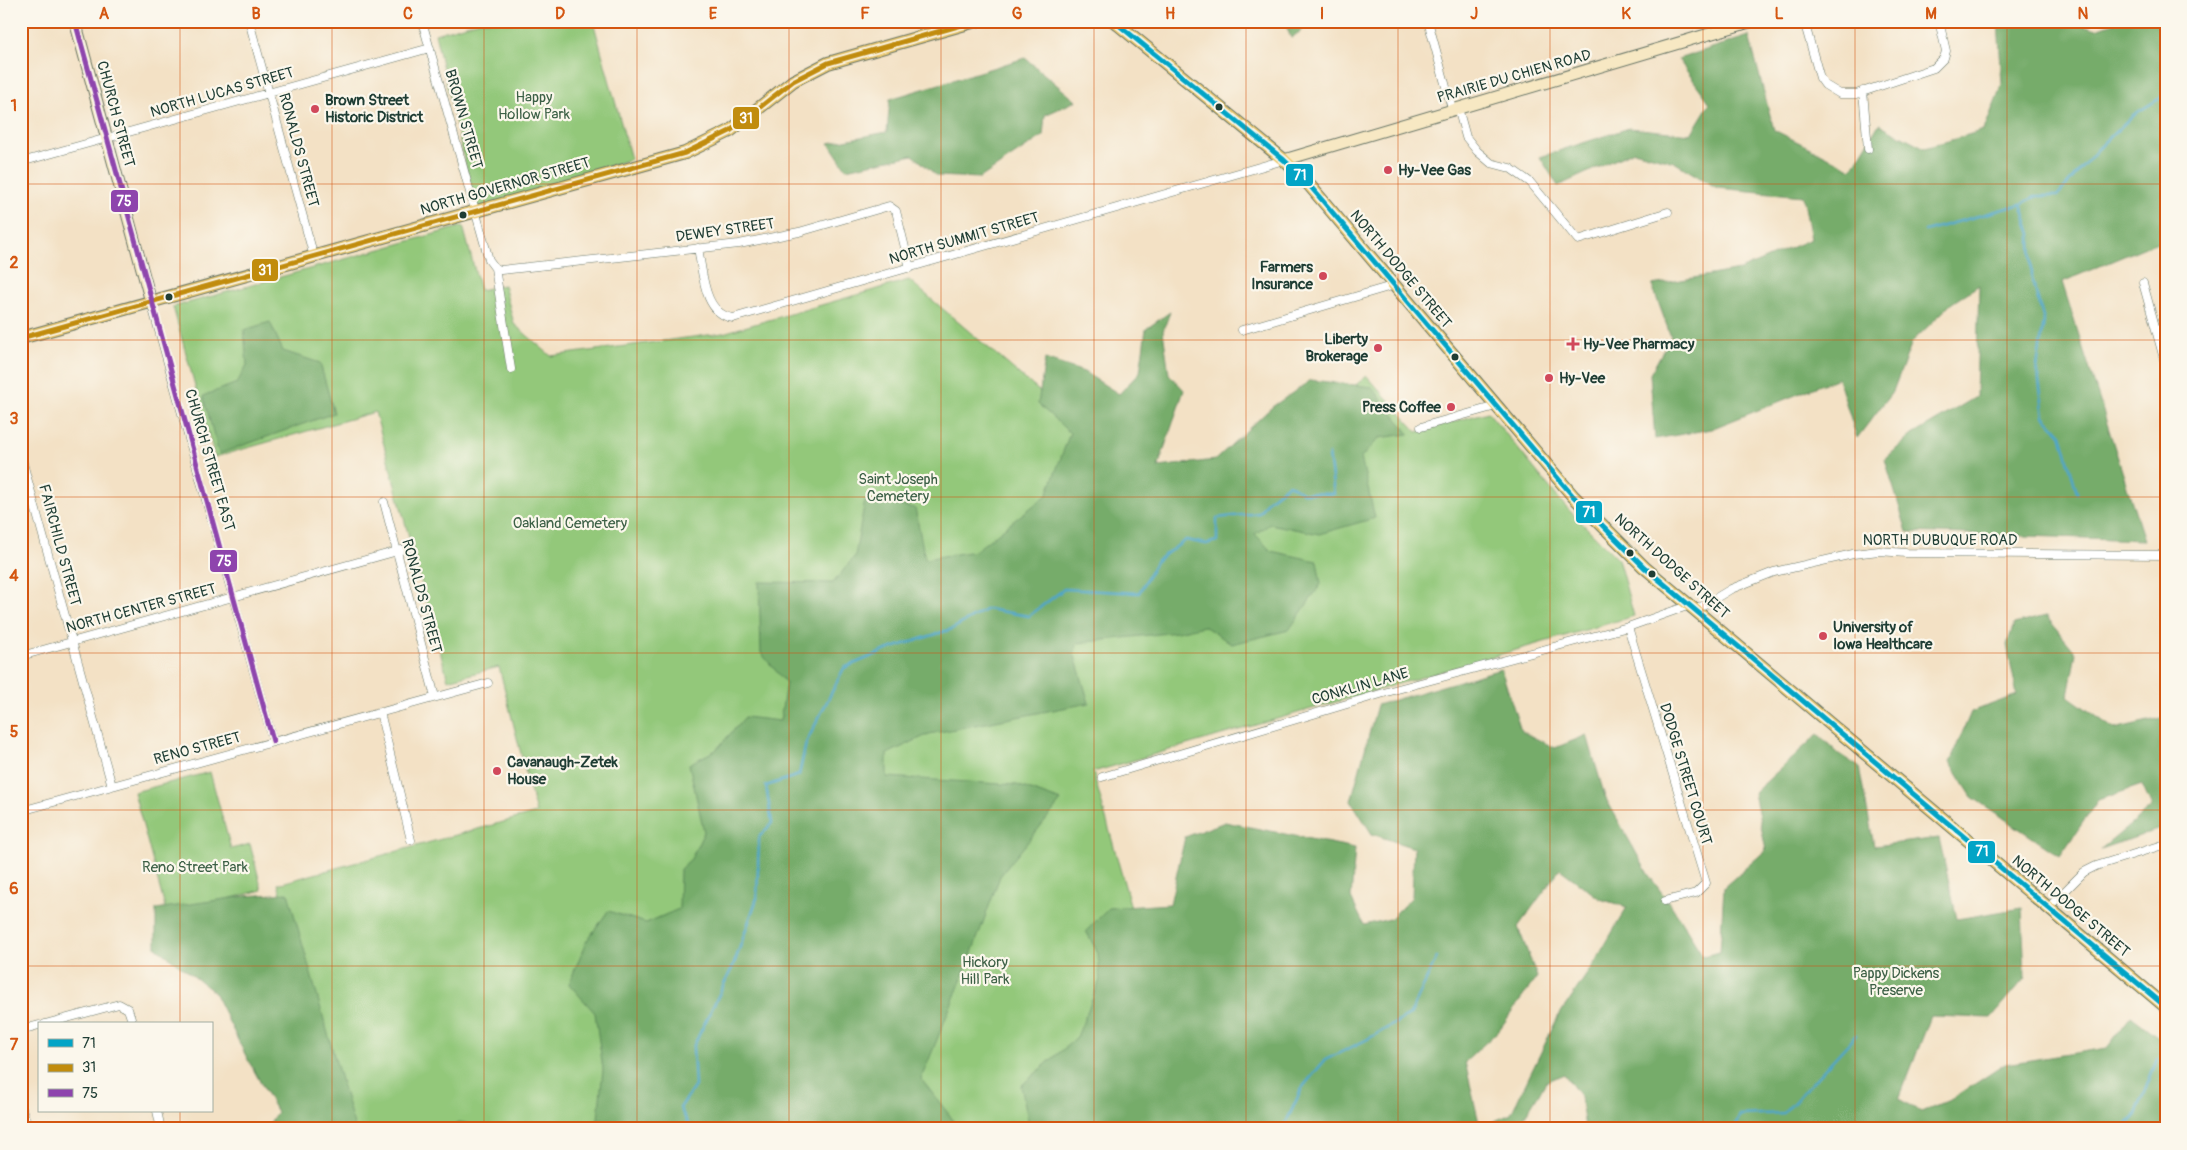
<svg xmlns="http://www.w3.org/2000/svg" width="2187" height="1150" font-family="Pangolin,sans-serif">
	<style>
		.green { fill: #93c87a; stroke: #598257 }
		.forest { fill: #76ac6a; stroke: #4a744f; fill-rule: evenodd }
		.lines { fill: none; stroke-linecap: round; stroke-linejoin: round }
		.stream { stroke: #4ea6cb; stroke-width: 2.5 }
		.street-casing { stroke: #697667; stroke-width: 9 }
		.secondary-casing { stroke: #697667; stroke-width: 13 }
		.primary-casing { stroke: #697667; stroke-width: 14 }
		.street { stroke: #fff; stroke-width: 8 }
		.secondary { stroke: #f7e8c3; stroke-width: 11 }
		.primary { stroke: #ebc669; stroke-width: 12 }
		.bus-1-casing { stroke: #fbf7ec; stroke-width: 9 }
		.bus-2-casing { stroke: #fbf7ec; stroke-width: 9 }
		.bus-3-casing { stroke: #fbf7ec; stroke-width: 9 }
		.bus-1 { stroke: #02a4c6; stroke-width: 5 }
		.bus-2 { stroke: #c18c0d; stroke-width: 5 }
		.bus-3 { stroke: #8e44ad; stroke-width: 5 }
		.grid { fill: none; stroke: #d45610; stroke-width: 1; stroke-opacity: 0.55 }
		.bus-dot { fill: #1f3d34; stroke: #fbf7ec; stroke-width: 2 }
		.poi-dot { fill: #d1495b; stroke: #fbf7ec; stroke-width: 2 }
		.labels { text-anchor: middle; stroke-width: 4.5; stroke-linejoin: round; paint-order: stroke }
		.street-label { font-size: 15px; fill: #1f3d34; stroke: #fbf7ec }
		.park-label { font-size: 15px; fill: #3c6046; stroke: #fbf7ec }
		.poi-label { font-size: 15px; font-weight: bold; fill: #1f3d34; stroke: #fbf7ec; text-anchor: start }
		.line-badge { stroke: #fbf7ec; stroke-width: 2 }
		.badge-label { font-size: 14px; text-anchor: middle; font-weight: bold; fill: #fff }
		.neatline { fill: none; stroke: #d45610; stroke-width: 2 }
		.grid-label { font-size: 16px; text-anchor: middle; font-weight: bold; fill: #d45610 }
	</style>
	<rect width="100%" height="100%" fill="#fbf7ec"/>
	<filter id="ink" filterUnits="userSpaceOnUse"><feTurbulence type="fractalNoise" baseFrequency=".02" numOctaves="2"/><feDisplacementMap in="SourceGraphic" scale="10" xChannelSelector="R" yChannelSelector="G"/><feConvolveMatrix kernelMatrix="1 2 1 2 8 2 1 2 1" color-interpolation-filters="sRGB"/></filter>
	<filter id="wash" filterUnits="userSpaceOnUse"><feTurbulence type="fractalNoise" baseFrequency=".0096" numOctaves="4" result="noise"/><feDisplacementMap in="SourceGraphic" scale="20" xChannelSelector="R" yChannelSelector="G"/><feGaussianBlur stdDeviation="1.12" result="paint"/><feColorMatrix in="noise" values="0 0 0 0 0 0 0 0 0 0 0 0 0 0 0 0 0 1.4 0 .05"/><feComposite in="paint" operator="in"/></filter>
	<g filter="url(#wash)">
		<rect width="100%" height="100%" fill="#f3e1c5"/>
		<path class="green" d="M480 21H593L631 159 476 211 435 34Z
			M463 226 480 290 504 285 514 324 551 356 723 333 909 280 1081 427 1055 541 1239 478 1367 376 1417 432 1488 412 1564 505 1618 559 1634 616 1093 772 1193 1129H349L278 884 536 813 499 667 448 680 375 412 215 457 173 307Z
			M210 772 231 849 250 844 262 890 167 915 134 792Z"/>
		<path class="forest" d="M1284 21H1301V31L1291 38Z
			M1998 21H2068L2097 29 2119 21H2166V244L2155 243 2062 282 2144 540 1907 532 1885 459 1912 435 1976 397 1979 285 1952 303 1912 342 1893 391 1857 438 1838 378 1711 429 1655 439 1650 374 1671 337 1652 285 1740 270 1811 239 1803 196 1717 188 1674 162 1634 151 1558 186 1540 157 1629 128 1691 134 1710 103 1678 59 1749 36 1774 130 1852 169 1879 124 1925 148 1984 130 2002 84Z
			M1025 58 1076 101 1045 115 1043 136 980 178 937 176 913 155 846 169 829 143 887 132 890 99Z
			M1170 312 1163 331 1169 374 1184 390 1158 467 1215 460 1272 407 1311 380 1372 387 1409 434 1379 438 1361 458 1375 518 1319 534 1270 524 1255 534 1271 551 1317 561 1321 584 1289 630 1232 644 1204 626 1177 632 1078 643 1074 653 1089 703 929 734 887 754V777L1017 785 1061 801 1000 876 969 961 921 1079 951 1117 956 1129H597L603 1069 595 1013 569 984 586 942 608 911 646 923 679 909 680 869 691 859 704 832 689 764 716 750 745 717 780 721 786 683 761 653 759 582 833 583 855 556 865 500 915 508 925 559 975 551 1047 495 1070 433 1038 404 1045 359 1084 372 1119 394 1140 372 1146 329Z
			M270 322 283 351 320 363 334 413 219 454 203 396 237 383 247 365 244 330Z
			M2046 616 2076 653 2068 696 2114 729 2166 717V827L2101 849 2152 807 2142 785 2098 800 2060 856 1972 797 1950 762 1971 712 2017 695 2007 645 2014 624Z
			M1501 669 1521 731 1555 748 1587 735 1605 797 1648 874 1673 908 1703 956 1720 952 1724 887 1766 850 1754 793 1818 734 1839 754 1859 767 1874 846 1939 838 1957 919 2022 908 2025 978 1991 1018 1931 1016 1899 1099 1921 1112 1952 1099 2005 1064 2107 1048 2131 1016 2166 1043V1129H1585L1581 1097 1564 1074 1546 1082 1517 1129H1030L1021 1086 1077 1037 1100 980 1098 953 1086 931 1109 908 1170 904 1185 837 1225 822 1355 848 1351 898 1364 925 1390 919 1412 897 1414 848 1372 834 1351 801 1377 705ZM1560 869 1600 899 1627 907 1595 962 1558 1017 1511 1114 1480 1127 1465 1062 1499 1030 1537 977 1518 927Z
			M288 893 355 1129H266L277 1112 247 1058 214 992 156 947V909L246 896Z
			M459 1122 493 1129H452Z"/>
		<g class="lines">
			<path class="stream" d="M2021 204 2031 234 2032 278 2044 321 2037 367 2044 416 2061 434 2077 493
				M1925 231 2021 204 2037 196H2057L2098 149 2133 115 2162 97 2166 77
				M691 1129 680 1108 695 1086 693 1047 734 964 757 898 759 837 772 823 766 786 799 775 806 743 844 668 889 649 952 629 987 609 1029 616 1064 589 1139 593 1157 560 1186 540 1206 544 1217 541V518L1259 513 1267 501 1289 484 1303 493 1334 494 1329 454
				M1283 1129 1302 1088 1325 1060 1366 1040 1410 1015 1437 957
				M1734 1129 1740 1115 1784 1113 1856 1035
				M2123 1129 2135 1117 2157 1059"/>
		</g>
	</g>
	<g filter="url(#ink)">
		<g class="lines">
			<g class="street-casing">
				<path id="street" d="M249 21 314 257
					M422 21 489 260 495 268 511 369
					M1428 21 1452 109
					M1804 21 1820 78 1825 85 1840 94H1856L1934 68 1944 58 1946 51 1939 21
					M1863 91 1868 149
					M1458 108 1466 137 1477 151 1491 163 1510 168 1530 182 1578 240 1668 212
					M21 162 430 48
					M698 248C703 272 703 314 733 318L1284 160
					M495 268 501 270 739 244 799 232 889 206 896 211 910 268
					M2143 283 2166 366
					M151 302 273 741
					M1242 330 1395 285
					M1421 427 1496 406
					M21 456 112 786
					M384 502 435 697
					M1696 610 1731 589 1774 572 1853 554 1879 551 1906 553 2166 555
					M1628 627 1706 883 1696 893 1665 901
					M21 656 412 547
					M380 712 411 840
					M1102 777 1394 690 1628 627 1690 605
					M21 811 488 683
					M2048 908 2084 872 2096 866 2166 844
					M45 1024 119 1004 128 1009 133 1024
					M21 1030 39 1025
					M21 1106 29 1129
					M157 1111 161 1129"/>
			</g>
			<g class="secondary-casing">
				<path id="secondary" d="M75 21 151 302
					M1284 160 1753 21"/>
			</g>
			<g class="primary-casing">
				<path id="primary" d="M1114 21 1284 160 1305 180 1573 496 1644 567 2166 1007
					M21 338 685 153 730 131 793 81 828 63 976 21"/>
			</g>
			<use href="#street" class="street"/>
			<use href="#secondary" class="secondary"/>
			<use href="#primary" class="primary"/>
			<g class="bus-1-casing">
				<path id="bus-1" d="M1114 21 1284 160 1305 180 1573 496 1644 567 2166 1007"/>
			</g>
			<g class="bus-2-casing">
				<path id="bus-2" d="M21 338 685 153 730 131 793 81 828 63 976 21"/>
			</g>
			<g class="bus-3-casing">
				<path id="bus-3" d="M75 21 273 741"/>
			</g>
			<use href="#bus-1" class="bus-1"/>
			<use href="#bus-2" class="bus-2"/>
			<use href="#bus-3" class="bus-3"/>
		</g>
	</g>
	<path class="grid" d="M180 21V1024M332 21V1129M484 21V1129M637 21V1129M789 21V1129M941 21V1129M1094 21V1129M1246 21V1129M1398 21V1129M1550 21V1129M1703 21V1129M1855 21V1129M2007 21V1129M21 184H2166M21 340H2166M21 497H2166M21 653H2166M21 810H2166M21 966H2166M180 1111V1129"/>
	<g class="bus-dot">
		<circle cx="1219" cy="107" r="4.5"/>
		<circle cx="463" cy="215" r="4.5"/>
		<circle cx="169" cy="297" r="4.5"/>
		<circle cx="1455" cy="357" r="4.5"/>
		<circle cx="1630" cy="553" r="4.5"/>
		<circle cx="1652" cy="574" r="4.5"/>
	</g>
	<g class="poi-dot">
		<circle cx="315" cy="109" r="5"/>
		<circle cx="1388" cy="170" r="5"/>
		<circle cx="1323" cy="276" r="5"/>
		<path d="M1570.5 336.5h5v5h5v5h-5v5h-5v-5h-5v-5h5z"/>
		<circle cx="1378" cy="348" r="5"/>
		<circle cx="1549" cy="378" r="5"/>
		<circle cx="1451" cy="407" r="5"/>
		<circle cx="1823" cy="636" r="5"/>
		<circle cx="497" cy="771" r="5"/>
	</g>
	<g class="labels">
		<g class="street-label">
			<text transform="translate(1514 76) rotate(-16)" y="5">PRAIRIE DU CHIEN ROAD</text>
			<text transform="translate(222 92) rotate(-16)" y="5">NORTH LUCAS STREET</text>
			<text transform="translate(116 114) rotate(75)" y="5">CHURCH STREET</text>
			<text transform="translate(464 119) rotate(74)" y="5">BROWN STREET</text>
			<text transform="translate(299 150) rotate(75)" y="5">RONALDS STREET</text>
			<text transform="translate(505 186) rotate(-16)" y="5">NORTH GOVERNOR STREET</text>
			<text transform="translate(725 230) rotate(-8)" y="5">DEWEY STREET</text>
			<text transform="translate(964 238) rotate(-16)" y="5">NORTH SUMMIT STREET</text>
			<text transform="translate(1401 269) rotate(50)" y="5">NORTH DODGE STREET</text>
			<text transform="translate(210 460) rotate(74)" y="5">CHURCH STREET EAST</text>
			<text x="1940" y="545">NORTH DUBUQUE ROAD</text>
			<text transform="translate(60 545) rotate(75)" y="5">FAIRCHILD STREET</text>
			<text transform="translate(1672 566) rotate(42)" y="5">NORTH DODGE STREET</text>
			<text transform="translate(422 596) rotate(75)" y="5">RONALDS STREET</text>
			<text transform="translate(141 608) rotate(-15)" y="5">NORTH CENTER STREET</text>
			<text transform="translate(1360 686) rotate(-16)" y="5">CONKLIN LANE</text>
			<text transform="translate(197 748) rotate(-15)" y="5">RENO STREET</text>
			<text transform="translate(1686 774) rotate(73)" y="5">DODGE STREET COURT</text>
			<text transform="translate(2071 906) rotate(40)" y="5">NORTH DODGE STREET</text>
		</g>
		<g class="park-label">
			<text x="534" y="102">Happy<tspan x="534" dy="17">Hollow Park</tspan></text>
			<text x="898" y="484">Saint Joseph<tspan x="898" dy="17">Cemetery</tspan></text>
			<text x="570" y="528">Oakland Cemetery</text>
			<text x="195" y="872">Reno Street Park</text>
			<text x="985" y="967">Hickory<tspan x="985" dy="17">Hill Park</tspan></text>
			<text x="1896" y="978">Pappy Dickens<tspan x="1896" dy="17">Preserve</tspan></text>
		</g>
		<g class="poi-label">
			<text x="325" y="105">Brown Street<tspan x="325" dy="17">Historic District</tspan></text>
			<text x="1398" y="175">Hy-Vee Gas</text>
			<text x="1313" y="272" text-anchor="end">Farmers<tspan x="1313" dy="17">Insurance</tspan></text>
			<text x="1368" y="344" text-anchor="end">Liberty<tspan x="1368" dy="17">Brokerage</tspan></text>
			<text x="1583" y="349">Hy-Vee Pharmacy</text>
			<text x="1559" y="383">Hy-Vee</text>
			<text x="1441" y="412" text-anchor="end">Press Coffee</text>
			<text x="1833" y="632">University of<tspan x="1833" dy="17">Iowa Healthcare</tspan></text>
			<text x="507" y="767">Cavanaugh-Zetek<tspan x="507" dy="17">House</tspan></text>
		</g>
	</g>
	<g class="line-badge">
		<rect x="732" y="106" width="28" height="24" rx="5" fill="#c18c0d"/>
		<rect x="1285" y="163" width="29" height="24" rx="5" fill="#02a4c6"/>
		<rect x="110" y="189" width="29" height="24" rx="5" fill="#8e44ad"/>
		<rect x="251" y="258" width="28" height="24" rx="5" fill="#c18c0d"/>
		<rect x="1575" y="500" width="28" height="24" rx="5" fill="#02a4c6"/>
		<rect x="209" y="549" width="29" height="24" rx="5" fill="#8e44ad"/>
		<rect x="1967" y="840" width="29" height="24" rx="5" fill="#02a4c6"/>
	</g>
	<g class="badge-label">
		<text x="746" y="123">31</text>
		<text x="1300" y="180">71</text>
		<text x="124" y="206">75</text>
		<text x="265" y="275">31</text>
		<text x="1589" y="517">71</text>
		<text x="224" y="566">75</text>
		<text x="1982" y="856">71</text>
	</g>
	<rect width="2187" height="1150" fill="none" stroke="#fbf7ec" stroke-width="55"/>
	<rect x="38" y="1022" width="175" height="90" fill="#fbf7ec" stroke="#a3ada2"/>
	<rect x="48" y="1039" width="25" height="8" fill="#02a4c6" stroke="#a3ada2"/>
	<text x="82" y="1048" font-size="15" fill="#1f3d34">71</text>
	<rect x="48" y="1064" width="25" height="8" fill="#c18c0d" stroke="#a3ada2"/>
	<text x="82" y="1072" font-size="15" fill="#1f3d34">31</text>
	<rect x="48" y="1089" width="25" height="8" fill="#8e44ad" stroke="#a3ada2"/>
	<text x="82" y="1098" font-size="15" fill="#1f3d34">75</text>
	<rect x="28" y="28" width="2132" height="1094" class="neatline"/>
	<g class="grid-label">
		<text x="104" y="19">A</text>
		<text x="256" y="19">B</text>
		<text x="408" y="19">C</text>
		<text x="560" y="19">D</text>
		<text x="713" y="19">E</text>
		<text x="865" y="19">F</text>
		<text x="1017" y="19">G</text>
		<text x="1170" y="19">H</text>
		<text x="1322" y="19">I</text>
		<text x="1474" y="19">J</text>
		<text x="1626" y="19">K</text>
		<text x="1779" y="19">L</text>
		<text x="1931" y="19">M</text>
		<text x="2083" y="19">N</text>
		<text x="14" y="111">1</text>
		<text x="14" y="268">2</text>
		<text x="14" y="424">3</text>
		<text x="14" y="581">4</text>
		<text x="14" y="737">5</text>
		<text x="14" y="894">6</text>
		<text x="14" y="1050">7</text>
	</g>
</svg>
